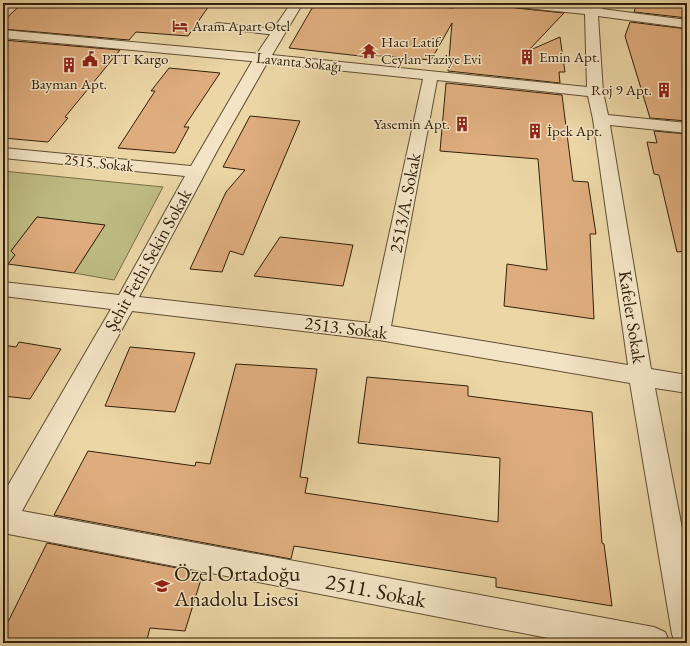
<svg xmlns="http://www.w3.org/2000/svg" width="690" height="646" font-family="'EB Garamond',serif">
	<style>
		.green { fill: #bebc83; stroke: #786e47 }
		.building { fill: #dfad7d; stroke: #31200b }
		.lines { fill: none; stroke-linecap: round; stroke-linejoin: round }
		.service-casing { stroke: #604e32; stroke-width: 2 }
		.pedestrian-casing { stroke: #604e32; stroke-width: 2 }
		.minor-casing { stroke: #604e32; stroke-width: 2 }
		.service { fill: #f3e4c5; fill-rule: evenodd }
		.pedestrian { fill: #f3e4c5; fill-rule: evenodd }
		.minor { fill: #f3e4c5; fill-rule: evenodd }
		.labels { text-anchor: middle; stroke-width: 3; stroke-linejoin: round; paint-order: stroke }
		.far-poi-label { font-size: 15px; fill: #31200b; stroke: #f3e4c5; text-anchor: start }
		.far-street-label { font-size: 15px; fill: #31200b; stroke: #f3e4c5 }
		.street-label { font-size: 18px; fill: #31200b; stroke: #f3e4c5 }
		.near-poi-label { font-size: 22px; fill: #31200b; stroke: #f3e4c5; text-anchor: start }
		.near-street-label { font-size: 22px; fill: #31200b; stroke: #f3e4c5 }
	</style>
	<rect width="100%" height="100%" fill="#ecd6a6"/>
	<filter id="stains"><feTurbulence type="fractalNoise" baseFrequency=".005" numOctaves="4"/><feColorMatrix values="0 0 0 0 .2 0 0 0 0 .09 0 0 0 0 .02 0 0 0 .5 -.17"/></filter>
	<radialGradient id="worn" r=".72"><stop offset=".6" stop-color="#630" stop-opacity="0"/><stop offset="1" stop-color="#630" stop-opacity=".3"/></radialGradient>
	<path class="green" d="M3 171 163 187 114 280 74 273 105 225 37 217 11 251 15 255 3 272Z"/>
	<path class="building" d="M23 3H52L100 7 101 3H211L188 36 136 32 129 40 3 29V21Z
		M315 3H384V4L454 8V3H509L511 7 516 8 564 13 528 51 560 37 565 72H559L560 83 448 71 452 23 431 60 370 55 369 57 289 48Z
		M637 3H687V18L634 12Z
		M630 22 687 29V121L650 118 625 36Z
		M3 40 120 50 65 117 68 118 48 142 3 138Z
		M169 68 220 73 184 127H189L175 153 118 148 155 91H151Z
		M446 83 562 95 573 181 588 182 596 234H590L594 319 504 306 507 264 547 270 538 159 440 151Z
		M250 116 300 121 243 255 230 251 222 272 190 269 226 192 245 170 223 167Z
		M654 131 687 134V251L677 252 659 175 654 174 647 142 657 143Z
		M37 217 105 225 74 273 8 264 15 255 11 251Z
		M280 237 353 245 343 286 254 276Z
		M19 342 61 349 30 399 3 396V345L16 347Z
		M130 347 195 353 175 412 105 406Z
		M236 364 317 369 300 477 308 478 305 493 498 522 500 458 358 443 367 377 468 386V396L592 412 602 543 604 544 612 606 496 587V578L294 546 291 559 54 515 88 451 195 466 196 462 210 464Z
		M47 543 203 573 185 631 150 628 146 643H3V632Z"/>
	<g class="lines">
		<g class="service-casing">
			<path id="service" d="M217 23 278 29 282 32 278 35 214 28 213 26Z"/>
		</g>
		<g class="pedestrian-casing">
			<path id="pedestrian" d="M3 30 261 54 266 55 268 58 266 61 261 62 3 38Z"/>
		</g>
		<g class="minor-casing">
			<path id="minor" d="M291 3H303L272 55 587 87 585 14 516 7 511 6 510 3H552L588 7 593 3H607L602 9 687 20V28L598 16 603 92 608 115 687 123V133L610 125 651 369 687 375V393L655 388 687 554V643H675L672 634 630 383 379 340 132 311 22 511 654 627 665 632 670 643H574L3 533V494L111 309 3 296V282L119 295 185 176 3 158V148L191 166 254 58ZM267 63 423 79 370 323 139 297 217 151ZM437 80 588 96 593 119 628 365 391 326Z"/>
		</g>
		<use href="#service" class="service"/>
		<use href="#pedestrian" class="pedestrian"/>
		<use href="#minor" class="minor"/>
	</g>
	<defs>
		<g id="hotel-bare" transform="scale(1.2)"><path d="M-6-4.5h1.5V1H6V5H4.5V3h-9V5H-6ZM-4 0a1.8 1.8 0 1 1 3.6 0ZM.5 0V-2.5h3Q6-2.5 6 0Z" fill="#8f2418" stroke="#f3e4c5" stroke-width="2.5" paint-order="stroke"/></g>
		<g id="temple-bare" transform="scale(1.2)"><path d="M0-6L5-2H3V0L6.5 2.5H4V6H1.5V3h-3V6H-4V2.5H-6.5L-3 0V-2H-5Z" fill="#8f2418" stroke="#f3e4c5" stroke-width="2.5" paint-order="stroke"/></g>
		<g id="building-bare" transform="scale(1.2)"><path d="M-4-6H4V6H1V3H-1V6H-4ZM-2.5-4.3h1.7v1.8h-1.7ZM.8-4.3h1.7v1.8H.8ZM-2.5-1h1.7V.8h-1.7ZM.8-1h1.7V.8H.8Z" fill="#8f2418" stroke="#f3e4c5" stroke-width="2.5" paint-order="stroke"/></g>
		<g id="civic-bare" transform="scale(1.2)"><path d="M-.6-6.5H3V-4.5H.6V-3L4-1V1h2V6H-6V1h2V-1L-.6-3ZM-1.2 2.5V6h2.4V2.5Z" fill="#8f2418" stroke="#f3e4c5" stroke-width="2.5" paint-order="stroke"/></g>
		<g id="school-bare" transform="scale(1.2)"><path d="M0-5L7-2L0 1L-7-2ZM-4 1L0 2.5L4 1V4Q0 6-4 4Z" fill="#8f2418" stroke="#f3e4c5" stroke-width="2.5" paint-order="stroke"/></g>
	</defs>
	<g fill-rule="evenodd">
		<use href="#hotel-bare" x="180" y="26"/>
		<use href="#temple-bare" x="369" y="51"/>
		<use href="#building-bare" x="527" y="57"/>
		<use href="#civic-bare" x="90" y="59"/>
		<use href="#building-bare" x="69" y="65"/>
		<use href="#building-bare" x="664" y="90"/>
		<use href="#building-bare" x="462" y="124"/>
		<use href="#building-bare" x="535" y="131"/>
		<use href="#school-bare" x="162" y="586"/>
	</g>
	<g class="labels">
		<g class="far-poi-label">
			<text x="192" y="31">Aram Apart Otel</text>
			<text x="381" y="47">Hacı Latif<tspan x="381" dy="17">Ceylan Taziye Evi</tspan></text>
			<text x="539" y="62">Emin Apt.</text>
			<text x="102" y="64">PTT Kargo</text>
			<text x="69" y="89" text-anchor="middle">Bayman Apt.</text>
			<text x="652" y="95" text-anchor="end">Roj 9 Apt.</text>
			<text x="450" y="129" text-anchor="end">Yasemin Apt.</text>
			<text x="547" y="136">İpek Apt.</text>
		</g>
		<g class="far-street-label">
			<text transform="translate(299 62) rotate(6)" y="5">Lavanta Sokağı</text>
			<text transform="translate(99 163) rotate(6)" y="5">2515. Sokak</text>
		</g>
		<g class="street-label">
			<text transform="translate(405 203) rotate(-79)" y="6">2513/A. Sokak</text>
			<text transform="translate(148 260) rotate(-61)" y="6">Şehit Fethi Sekin Sokak</text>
			<text transform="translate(632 317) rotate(81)" y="6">Kafeler Sokak</text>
			<text transform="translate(346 328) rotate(7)" y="6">2513. Sokak</text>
		</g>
		<g class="near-poi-label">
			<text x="174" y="581">Özel Ortadoğu<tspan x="174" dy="25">Anadolu Lisesi</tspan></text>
		</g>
		<g class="near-street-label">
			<text transform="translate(376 590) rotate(11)" y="8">2511. Sokak</text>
		</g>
	</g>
	<rect width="690" height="646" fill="none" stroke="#ecd6a6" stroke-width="16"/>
	<rect x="4" y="4" width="682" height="638" fill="none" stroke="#31200b" stroke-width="2"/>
	<rect x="8" y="8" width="674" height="630" fill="none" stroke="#31200b"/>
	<rect width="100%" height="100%" filter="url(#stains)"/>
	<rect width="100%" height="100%" fill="url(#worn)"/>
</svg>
